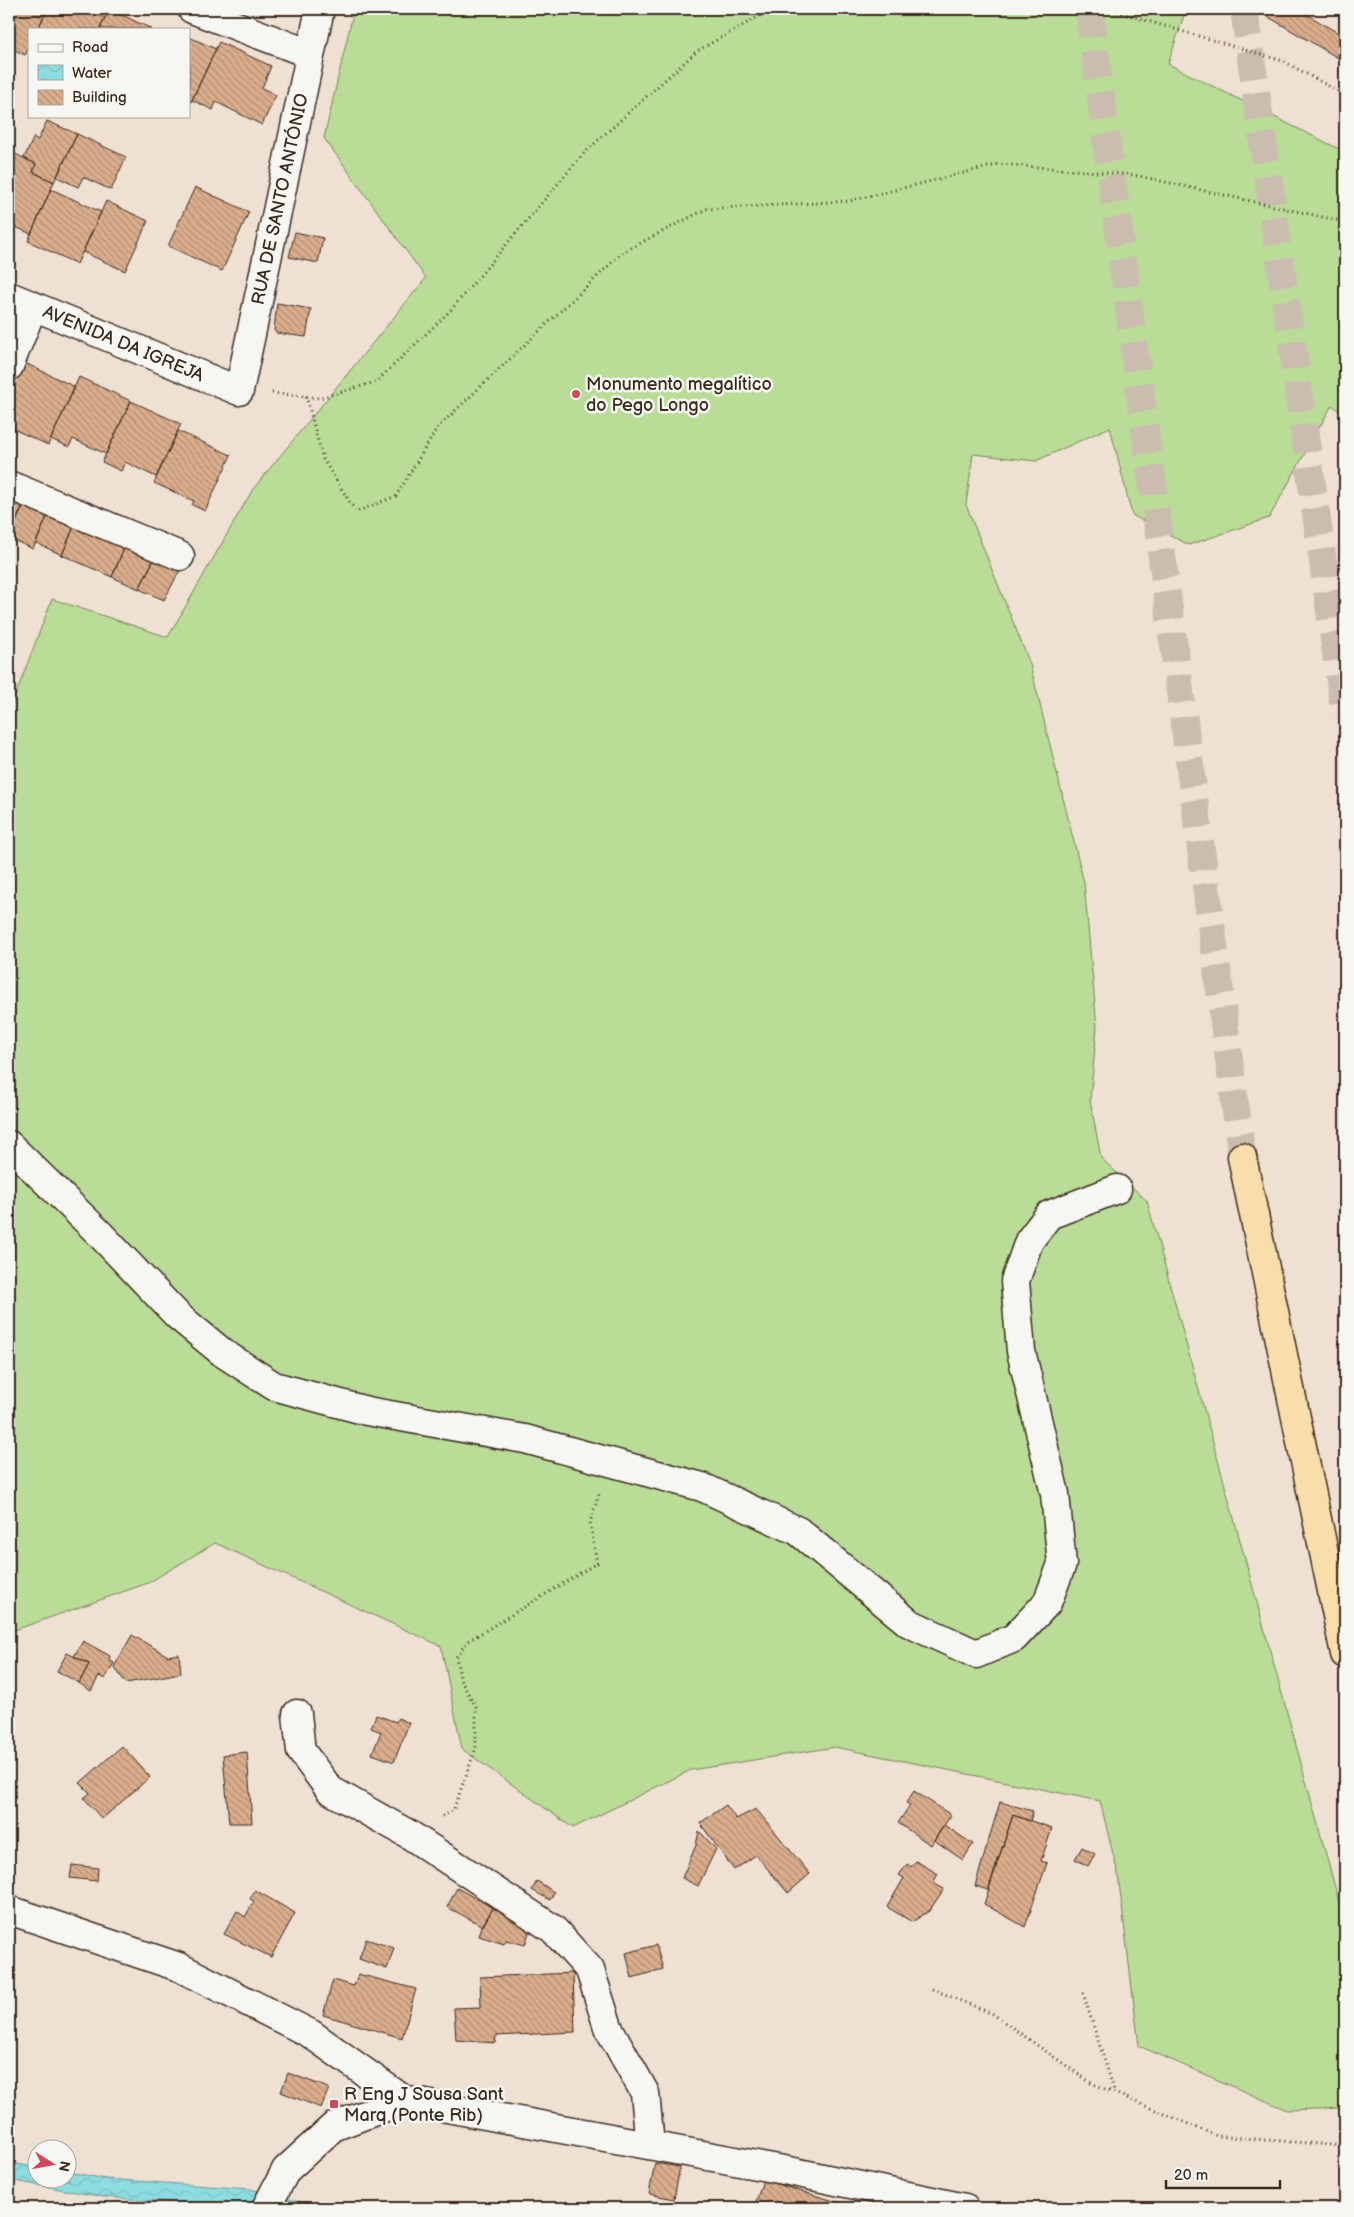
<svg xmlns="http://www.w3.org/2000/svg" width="1354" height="2217" font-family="'Balsamiq Sans',sans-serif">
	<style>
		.grass { fill: #b9dc96; stroke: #7a835a }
		.water { fill: url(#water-waves); stroke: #6c9594 }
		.building { fill: url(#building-back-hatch); stroke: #3b2a1e }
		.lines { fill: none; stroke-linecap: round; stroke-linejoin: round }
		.highway-tunnel { stroke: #cabcaf; stroke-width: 28; stroke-dasharray: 28 14; stroke-linecap: butt }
		.minor-casing { stroke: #3b2a1e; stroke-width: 31 }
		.highway-casing { stroke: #3b2a1e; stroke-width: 31 }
		.path { stroke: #3b2a1e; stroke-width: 3; stroke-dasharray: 1 4; stroke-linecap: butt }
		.minor { stroke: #f6f6f2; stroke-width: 28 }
		.highway { stroke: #f8deab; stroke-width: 28 }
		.poi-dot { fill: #d1495b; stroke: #f6f6f2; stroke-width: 2 }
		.labels { text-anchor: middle; stroke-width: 5; stroke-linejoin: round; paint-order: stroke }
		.street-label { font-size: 18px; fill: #3b2a1e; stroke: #f6f6f2 }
		.poi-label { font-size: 18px; fill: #3b2a1e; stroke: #f6f6f2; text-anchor: start }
	</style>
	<defs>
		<pattern id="water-waves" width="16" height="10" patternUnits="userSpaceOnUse" patternTransform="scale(1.25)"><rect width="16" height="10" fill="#8cdde2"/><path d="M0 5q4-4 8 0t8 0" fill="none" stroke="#7abec1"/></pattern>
		<pattern id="building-back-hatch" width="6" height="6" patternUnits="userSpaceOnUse" patternTransform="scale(1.25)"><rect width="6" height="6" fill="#dbae8c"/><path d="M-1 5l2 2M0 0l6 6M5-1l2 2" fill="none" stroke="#b38e72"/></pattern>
	</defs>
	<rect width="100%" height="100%" fill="#eee0d3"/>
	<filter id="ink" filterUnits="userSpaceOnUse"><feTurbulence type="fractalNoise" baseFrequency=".02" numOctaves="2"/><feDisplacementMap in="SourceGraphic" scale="10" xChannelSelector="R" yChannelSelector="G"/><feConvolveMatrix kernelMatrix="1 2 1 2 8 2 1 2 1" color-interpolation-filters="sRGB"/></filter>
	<g filter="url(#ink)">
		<path class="grass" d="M354 9H1186L1168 64 1345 152V416L1332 405 1269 518 1189 545 1132 515 1110 427 1036 461 973 454 966 505 1030 664 1084 883 1097 1027 1090 1100 1101 1158 1147 1201 1345 1924V2108L1287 2110 1139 2046 1118 1874 1100 1801 835 1747 691 1770 573 1828 462 1749 441 1646 215 1543 148 1583 9 1632V712L52 599 168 637 253 489 426 278 324 138Z"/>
		<path class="water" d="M9 2163 37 2167 38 2180H68V2172L106 2179 250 2189 324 2208H250L104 2197 9 2180Z"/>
		<path class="building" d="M9 9H47L38 29H29V48L25 55 9 47Z
			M47 9H86L105 18 100 29H38Z
			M109 9 152 29H100Z
			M1262 9H1298L1343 36 1345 34V62L1260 12Z
			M189 37 216 49 191 102 189 100Z
			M219 42 271 66 262 88 276 95 262 125 216 102 213 110 192 100Z
			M47 121 77 134 54 182 33 172 36 164 24 158 34 137 38 140Z
			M77 134 126 157 111 190 83 177 78 187 57 177Z
			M9 151 36 164 33 172 54 182 31 234 9 224Z
			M195 187 249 212 222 271 168 246Z
			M51 189 101 212 77 264 28 241Z
			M106 201 148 221 125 271 83 252Z
			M295 232 323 238 318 263 289 257Z
			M277 303 311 309 306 337 276 333 274 330Z
			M23 362 75 387 48 445 9 427V393Z
			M79 377 131 401 106 454 73 439 69 447 51 439Z
			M131 401 181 424 156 477 125 462 121 471 102 462Z
			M178 431 231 455 205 511 192 505 194 501 154 483Z
			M9 495 25 502 10 532 9 531Z
			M25 502 49 512 33 549 9 538Z
			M49 512 75 524 62 555 36 543Z
			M75 524 125 546 112 577 62 555Z
			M125 546 154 559 139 589 112 577Z
			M154 559 180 570 164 600 139 589Z
			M132 1635 168 1656 179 1654 181 1673 126 1683 114 1667Z
			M83 1641 110 1656 109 1660 114 1663 105 1679 99 1676 91 1691 79 1683 89 1664 74 1656Z
			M67 1653 89 1664 79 1683 57 1671Z
			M376 1715 396 1722 398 1718 409 1723 394 1762 372 1754 381 1732 371 1728Z
			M122 1746 150 1777 102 1819 84 1798 90 1793 80 1783Z
			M247 1752 252 1823H229L223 1755Z
			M914 1791 951 1815 931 1845 898 1823 910 1805 906 1803Z
			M1000 1802 1033 1811 1030 1821 1013 1815 988 1890 975 1886Z
			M726 1805 736 1819 756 1809 810 1874 788 1893 756 1855 734 1870 700 1823Z
			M1013 1815 1052 1828 1041 1861 1047 1863 1025 1927 984 1904Z
			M944 1825 973 1844 963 1860 934 1840Z
			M699 1831 716 1849 698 1886 682 1878 696 1845Z
			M1082 1847 1095 1854 1088 1866 1075 1859Z
			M916 1861 938 1874 933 1883 944 1889 929 1911 912 1922 887 1907 904 1878 899 1875 907 1864 911 1867Z
			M72 1865 98 1868 97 1881 70 1878Z
			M537 1881 554 1892 550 1900 532 1890Z
			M457 1888 493 1908 483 1926 447 1907Z
			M255 1890 295 1913 271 1957 224 1934 237 1911 245 1917 254 1901 250 1899Z
			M493 1908 530 1929 525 1945 506 1940 504 1944 479 1936 482 1926Z
			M366 1939 394 1948 387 1969 359 1959Z
			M656 1945 663 1969 632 1978 626 1953Z
			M573 1973 575 2032 496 2036 495 2043 456 2040 454 2008 481 2007 480 1977Z
			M358 1974 416 1989 402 2038 323 2015 333 1980 354 1986Z
			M288 2073 329 2088 321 2108 281 2092Z
			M655 2163 680 2167 674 2199 649 2194Z
			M763 2180 858 2208H754Z"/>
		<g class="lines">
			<path class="highway-tunnel" d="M1089 9 1242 1157
				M1244 9 1345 716"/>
			<g class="minor-casing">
				<g id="minor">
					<path d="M192 9 310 54"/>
					<path id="s1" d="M9 296 239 391 320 9"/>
					<path d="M9 366 33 306"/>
					<path d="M9 485 180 556"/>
					<path d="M9 1145 98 1232 178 1316 223 1353 274 1386 367 1411 525 1439 702 1487 798 1531 909 1623 976 1654 1014 1638 1047 1603 1062 1564 1055 1494 1021 1351 1015 1281 1029 1241 1049 1215 1117 1189"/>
					<path d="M297 1714 301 1751 330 1790 410 1835 553 1929 590 1970 608 2027 645 2093 650 2145"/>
					<path d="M9 1910 179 1967 311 2034 404 2100 789 2171 965 2208"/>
					<path d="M266 2208 286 2170 333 2127 404 2100"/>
				</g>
			</g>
			<g class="highway-casing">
				<path id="highway" d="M1242 1157 1345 1654"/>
			</g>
			<path class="path" d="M1107 9 1283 61 1345 95
				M272 393 320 398 376 382 450 311 584 153 697 51 772 9
				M306 396 323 459 356 512 396 496 438 427 623 252 706 209 850 201 1000 164 1134 175 1345 222
				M442 1816 453 1811 476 1748V1707L461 1681 456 1657 468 1641 597 1563 590 1522 599 1494
				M932 1989 993 2014 1091 2083 1217 2136 1345 2146
				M1083 1993 1115 2093"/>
			<use href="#minor" class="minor"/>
			<use href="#highway" class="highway"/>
		</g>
	</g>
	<g class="poi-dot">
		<circle cx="576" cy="394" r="5"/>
		<rect x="329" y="2099" width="10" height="10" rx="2.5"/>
	</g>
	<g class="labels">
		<g class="street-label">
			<text dy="6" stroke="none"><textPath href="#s1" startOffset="445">RUA DE SANTO ANTÓNIO</textPath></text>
			<text dy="6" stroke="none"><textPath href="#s1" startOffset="124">AVENIDA DA IGREJA</textPath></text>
		</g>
		<g class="poi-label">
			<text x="586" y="390">Monumento megalítico<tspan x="586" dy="21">do Pego Longo</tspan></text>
			<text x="344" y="2100">R Eng J Sousa Sant<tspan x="344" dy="21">Marq (Ponte Rib)</tspan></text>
		</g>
	</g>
	<rect width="1354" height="2217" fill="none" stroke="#f6f6f2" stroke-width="30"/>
	<rect x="15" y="15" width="1324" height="2187" fill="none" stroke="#3b2a1e" stroke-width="2" filter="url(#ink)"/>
	<rect x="28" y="28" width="162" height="90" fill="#f6f6f2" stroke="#aba49d"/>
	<rect x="38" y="44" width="25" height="8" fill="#f6f6f2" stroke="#aba49d"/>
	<text x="72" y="52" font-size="15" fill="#3b2a1e">Road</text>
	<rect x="38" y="65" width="25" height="15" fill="url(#water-waves)" stroke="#aba49d"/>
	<text x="72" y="78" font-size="15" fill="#3b2a1e">Water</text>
	<rect x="38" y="90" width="25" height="15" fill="url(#building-back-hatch)" stroke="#aba49d"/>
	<text x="72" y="102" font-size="15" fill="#3b2a1e">Building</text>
	<g transform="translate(52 2164) rotate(101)"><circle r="24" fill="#f6f6f2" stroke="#aba49d"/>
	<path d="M0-4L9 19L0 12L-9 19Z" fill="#d1495b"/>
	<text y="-8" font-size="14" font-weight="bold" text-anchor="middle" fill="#3b2a1e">N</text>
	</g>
	<path d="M1166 2180v8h114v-8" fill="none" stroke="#3b2a1e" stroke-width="2.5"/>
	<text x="1174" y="2180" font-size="15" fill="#3b2a1e" stroke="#f6f6f2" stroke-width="4" paint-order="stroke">20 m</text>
</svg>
